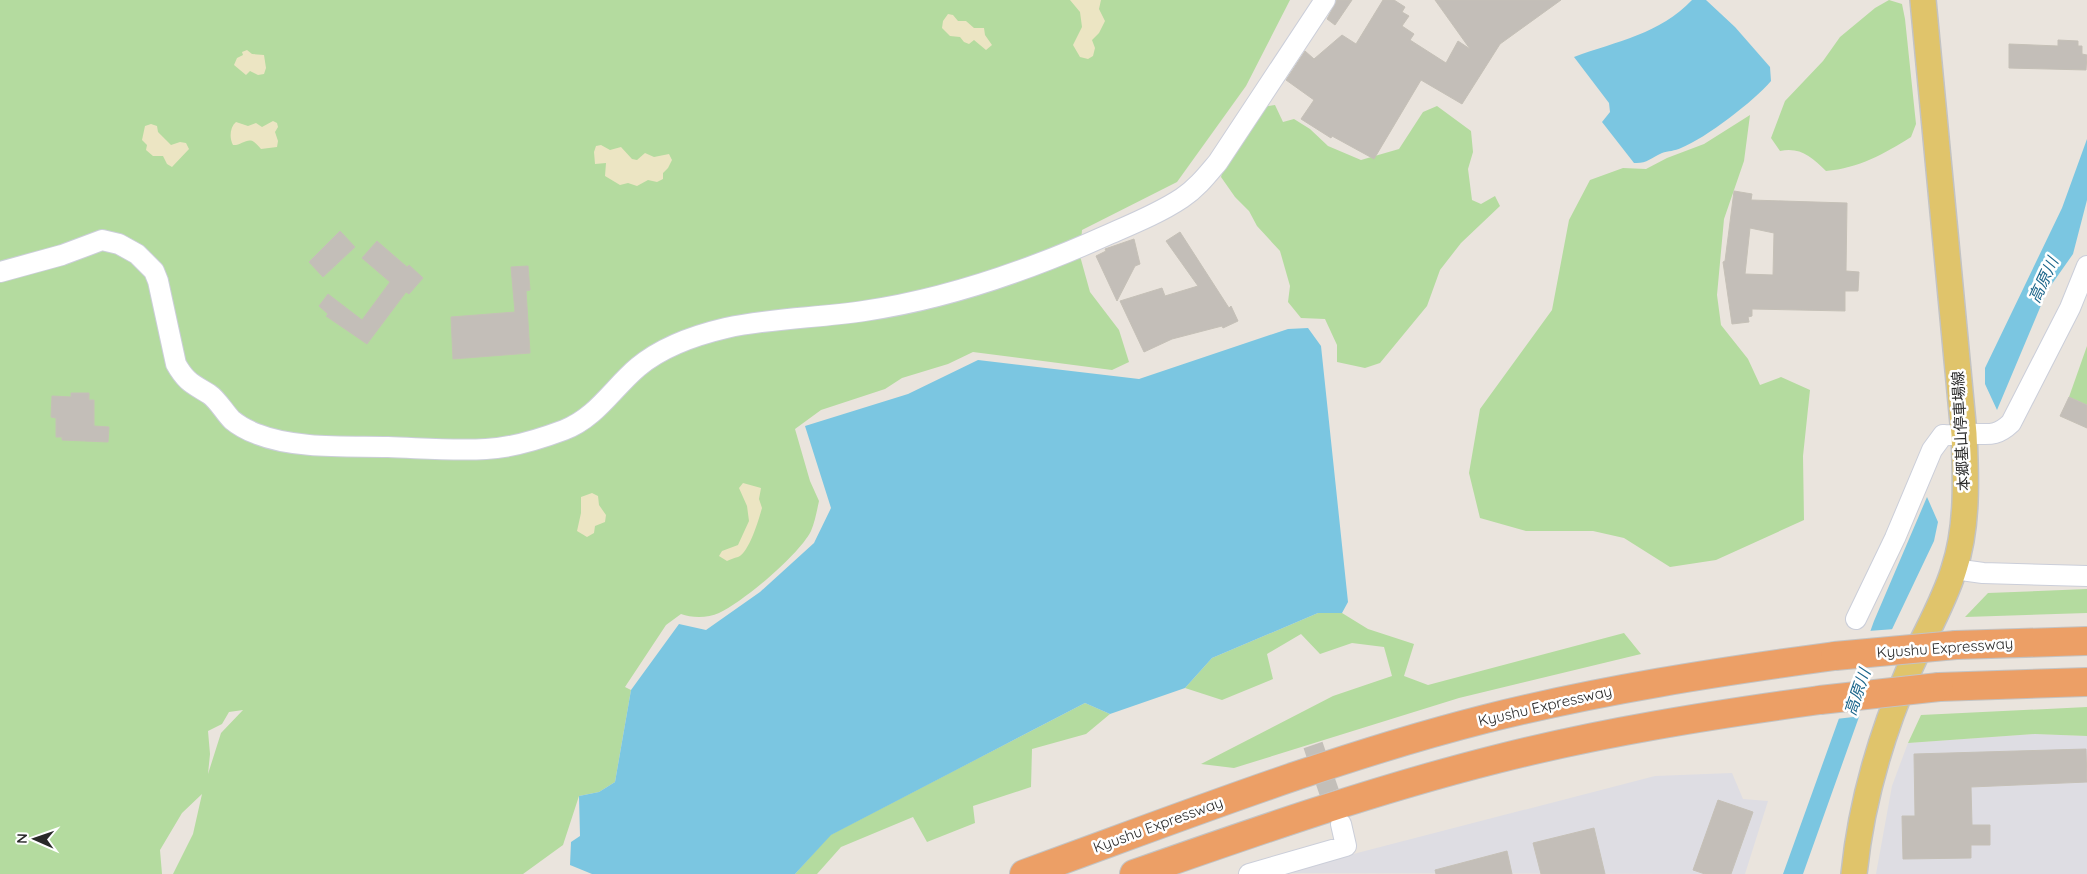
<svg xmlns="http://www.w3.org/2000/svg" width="2087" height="874" font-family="Quicksand,'Noto Sans JP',sans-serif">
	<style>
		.industrial { fill: #dedde3 }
		.green { fill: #b4db9f; fill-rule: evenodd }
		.sand { fill: #ece5c3 }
		.water { fill: #7bc6e1 }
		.pier { fill: #eae4dd }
		.building { fill: #c3beb8; stroke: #c5c0b7; fill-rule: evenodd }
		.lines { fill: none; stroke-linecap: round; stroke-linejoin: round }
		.minor-tunnel { stroke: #c3bfb9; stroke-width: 20; stroke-dasharray: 20 10; stroke-linecap: butt }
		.minor-casing { stroke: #cbced9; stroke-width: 22 }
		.major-casing { stroke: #c3c3c3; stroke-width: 28 }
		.highway-casing { stroke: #c3c3c3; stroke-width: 30 }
		.minor { stroke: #fff; stroke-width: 20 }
		.major { stroke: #e0c46b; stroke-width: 25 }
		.highway { stroke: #ec9f66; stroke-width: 28 }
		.highway-bridge-casing { stroke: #c3c3c3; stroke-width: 30; stroke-linecap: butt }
		.highway-bridge { stroke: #ec9f66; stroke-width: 28 }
		.labels { text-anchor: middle; stroke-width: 5; stroke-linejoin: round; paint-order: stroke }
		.street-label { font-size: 15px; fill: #292929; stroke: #fff }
		.water-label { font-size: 16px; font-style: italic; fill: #1c668b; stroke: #fff }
	</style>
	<rect width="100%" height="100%" fill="#eae4dd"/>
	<path class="industrial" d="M2035 734 2087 736V874H1876L1892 786 1908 743Z
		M1732 773 1743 799 1768 801 1745 874 1280 873 1655 776Z"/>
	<path class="green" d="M0 0H1290L1246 86 1177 182 1082 230 1080 256 1090 292 1119 330 1129 362 1112 370 973 352 948 364 902 378 885 389 821 410 795 429 810 481 819 501C817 510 815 522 811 531 799 555 743 602 719 613 708 618 692 618 681 614L666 625 625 687 631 690 615 782 599 792 579 796 563 845 523 874H173L193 834 202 794 182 813 160 850 162 874H0ZM243 710 221 733 208 774 210 754 208 731 222 724 229 712Z
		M1889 0 1902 4 1905 19 1916 124 1911 137C1884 154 1859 168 1826 171 1811 157 1801 147 1780 151L1771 138 1785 101 1823 61 1840 37 1875 8Z
		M1275 105 1283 122 1294 119 1310 129 1328 146 1361 160 1399 149 1423 112 1437 106 1471 131 1473 152 1468 169 1472 200 1481 204 1495 196 1500 206 1461 243 1440 270 1427 306 1380 363 1365 368 1337 362V345L1325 319 1301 318 1288 302 1290 286 1280 251 1257 226 1249 211 1235 197 1221 177 1224 166 1262 107Z
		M1750 115 1744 161 1724 219 1717 295 1721 325 1748 359 1760 385 1781 377 1810 390 1803 456 1804 520 1716 560 1670 567 1624 538 1593 531H1526L1480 518 1469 473 1480 409 1552 310 1569 220 1590 180 1623 168 1646 169 1667 158 1704 144Z
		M2087 346V405L2069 397Z
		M2087 589V613L1965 617 1988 593Z
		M1318 613H1342L1368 629 1414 644 1404 676 1428 685 1624 633 1641 654 1459 698 1234 768 1201 764 1333 696 1392 676 1384 647 1352 643 1320 654 1301 634 1267 654 1273 679 1222 700 1185 688 1212 658Z
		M1085 703 1110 714 1086 734 1032 749 1031 787 973 806 975 823 927 842 913 817 841 847 817 874H795L830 835Z
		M2087 707V736L2035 734 1908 743 1921 715Z"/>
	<path class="sand" d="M1070 0H1101L1099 9 1105 21 1099 33 1092 40 1095 48 1093 56 1088 59 1080 57 1073 45 1082 27 1080 12Z
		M948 14 953 15 958 21H966L974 28H984L985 35 992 45 986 50 974 40 969 44 964 42 960 37 950 36 942 28 943 21Z
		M247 50 252 54 264 55 266 68 264 74 258 75 250 71 246 75 234 65 237 58 243 55 242 52Z
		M273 121 277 123 278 127 275 132 278 141 277 147 261 149C259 147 257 144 254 142 248 137 240 146 233 145 229 138 230 127 236 122L248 126 256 123 262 127Z
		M151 124 157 126 158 132 171 145 180 142 186 143 189 149 172 167 167 164 163 156H153L146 150 147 145 142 140 145 126Z
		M601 145 610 150 621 147 632 159 637 160 645 153 654 157 669 154 672 160 668 168 663 173V179L657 182 648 180 637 186 628 183 620 185 605 176 606 163 595 164 594 152 596 146Z
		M743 483 761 488 759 499 762 508C759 519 749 553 738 557 734 558 731 559 727 561L719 556 722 551 738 545 749 521 747 506 739 488Z
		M592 493 598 496 599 505 606 515 605 522 595 526 594 533 587 537 577 531 581 513V497Z"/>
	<path class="water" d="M1692 0H1706L1735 27 1770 67 1771 81C1754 101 1706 138 1681 148 1675 151 1668 151 1662 153 1651 158 1646 164 1634 163L1602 122 1610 112 1609 103 1574 57C1617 41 1660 34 1692 0Z
		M2087 139V200L2073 254 2047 291 1997 410 1985 384V368L2062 208Z
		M1308 328 1321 346 1348 602 1342 613H1318L1212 658 1185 688 1110 714 1085 703 831 835 795 874H592L570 865 571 842 580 836 579 796 599 792 615 782 631 690 679 624 706 630 760 592 814 543 831 508 805 426 908 394 978 360 1139 379 1288 329Z
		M1927 497 1938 522 1934 541 1885 644 1803 874H1783L1874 621Z"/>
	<path class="pier" d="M1895 629 1862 716 1836 719 1868 631Z"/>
	<path class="building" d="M1337 0H1352L1335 25 1327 19Z
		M1383 0H1394L1405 7 1402 12 1409 16 1402 26 1414 34 1410 40 1446 63 1458 41 1470 49 1435 0H1561L1500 44 1462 104 1421 80 1374 159 1332 136 1331 138 1301 119 1314 100 1286 80 1305 51 1314 59 1342 35 1356 44Z
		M2058 40 2078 41V46H2082V54L2087 55 2086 70 2009 68V44L2058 46Z
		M1734 191 1752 194 1751 200 1847 203 1846 271 1859 272 1858 291H1845V311L1752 309V316L1748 317 1749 322 1732 324 1723 262 1725 261ZM1750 228 1774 233 1773 275 1745 274Z
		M340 231 355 247 323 277 309 262Z
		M1180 232 1229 308 1231 306 1238 321 1223 328 1222 326 1172 339 1144 352 1120 301 1162 288 1165 296 1198 286 1166 241Z
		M1134 239 1140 264 1135 266 1117 301 1096 256 1106 251 1105 249Z
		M377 241 407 267 409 265 423 278 409 294 406 292 367 344 326 316 328 314 319 306 328 294 362 320 390 282 362 258Z
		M528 266 530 290 526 291 530 353 453 359 451 317 515 312 511 267Z
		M71 393H89V400H94V426L109 427 108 442 62 440V437H56V418L51 417 52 396 71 397Z
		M2069 397 2087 405V428L2060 416Z
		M2086 749 2087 782 1971 787 1972 825H1990V845H1971V858L1903 859 1902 816H1915L1914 754Z
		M1718 800 1753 812 1731 874H1705L1693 870Z
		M1594 828 1605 874H1541L1533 843Z
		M1507 851 1512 874H1436L1435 870Z"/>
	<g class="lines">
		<path class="minor-tunnel" d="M1313 745 1338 818"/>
		<g class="minor-casing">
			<path id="minor" d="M0 272 62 255 102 240 119 244 137 254 154 271 158 281 176 364C186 382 193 384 209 394 218 400 224 412 232 420 238 425 249 431 257 434 294 449 348 446 388 447 420 448 453 451 486 449 511 448 540 439 564 430 596 418 613 388 638 367 662 347 696 335 726 328 771 318 818 318 864 311 947 299 1027 271 1105 236 1130 225 1158 214 1182 198 1197 188 1207 175 1218 162L1325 0
				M1954 569 1983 573 2087 576
				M1856 619 1895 538 1932 450 1943 435C1950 436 1956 434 1963 434 1985 432 1993 440 2011 423L2070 308 2087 266
				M1249 874 1346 846 1341 824"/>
		</g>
		<g class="major-casing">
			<path id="major" d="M1854 874C1861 803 1881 735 1909 670 1923 637 1944 603 1954 569 1968 527 1966 478 1964 434L1923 0"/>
		</g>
		<g class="highway-casing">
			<path id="highway" d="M1956 645 2087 641
				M1939 687 2087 682
				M1024 874C1176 819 1328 759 1485 719 1600 690 1717 672 1835 656
				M1134 874C1254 832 1374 790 1497 759 1603 732 1711 715 1820 700"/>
		</g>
		<use href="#minor" class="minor"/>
		<use href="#major" class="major"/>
		<use href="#highway" class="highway"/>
		<g class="highway-bridge-casing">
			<path id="highway-bridge" d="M1835 656 1956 645
				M1820 700 1939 687"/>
		</g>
		<use href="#highway-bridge" class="highway-bridge"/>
	</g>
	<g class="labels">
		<g class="street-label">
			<text transform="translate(1961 431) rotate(-93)" y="5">本郷基山停車場線</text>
			<text transform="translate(1945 648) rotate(-4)" y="5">Kyushu Expressway</text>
			<text transform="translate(1545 706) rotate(-13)" y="5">Kyushu Expressway</text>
			<text transform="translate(1158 825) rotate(-20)" y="5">Kyushu Expressway</text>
		</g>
		<g class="water-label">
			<text transform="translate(2043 280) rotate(-65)" y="6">高原川</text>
			<text transform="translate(1857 692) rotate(-71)" y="6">高原川</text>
		</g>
	</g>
	<g transform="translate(35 839) rotate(272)" stroke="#ffffff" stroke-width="4" paint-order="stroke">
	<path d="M0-4L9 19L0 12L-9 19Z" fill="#292929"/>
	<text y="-8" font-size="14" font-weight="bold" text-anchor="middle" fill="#292929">N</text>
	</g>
</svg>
